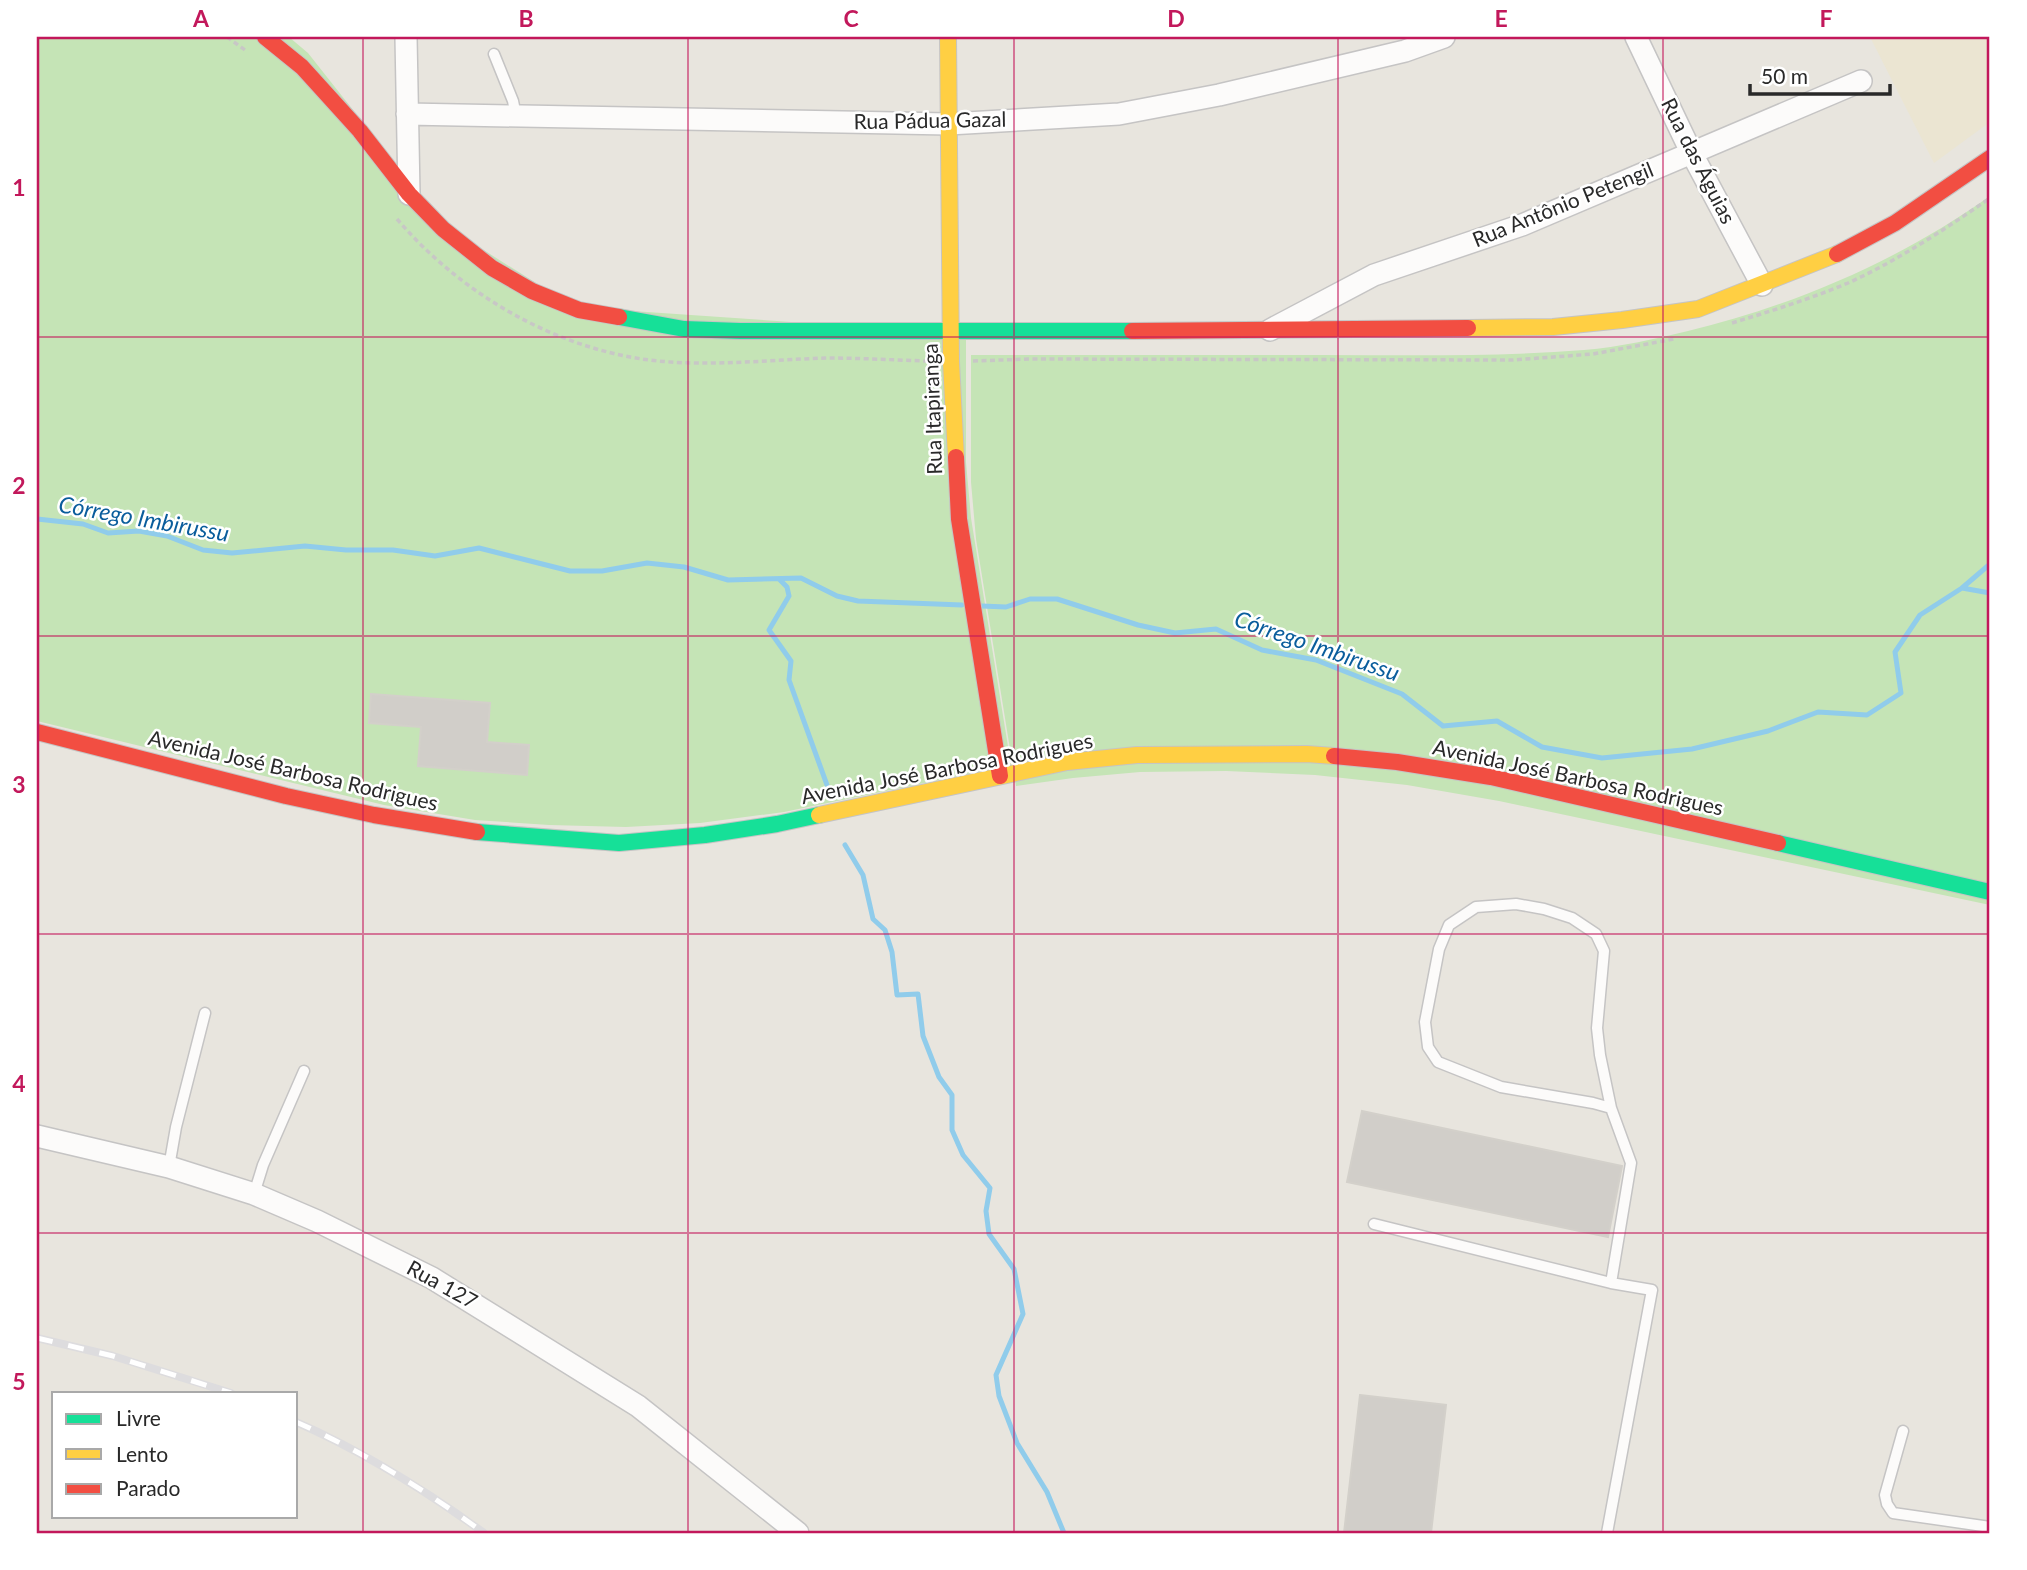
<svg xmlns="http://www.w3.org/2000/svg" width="2027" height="1570" font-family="Lato,sans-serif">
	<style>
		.education { fill: #ebe5d2 }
		.green { fill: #c5e4b6 }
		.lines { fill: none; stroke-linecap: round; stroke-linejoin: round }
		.stream { stroke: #90cceb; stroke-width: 5 }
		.building { fill: #d1cec9; stroke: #d3d0ca; stroke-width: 2 }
		.lane-casing { stroke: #c5c4c4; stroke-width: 13 }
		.street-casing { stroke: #c5c4c4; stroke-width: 24 }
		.fast-casing { stroke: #c5c4c4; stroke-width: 18 }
		.slow-casing { stroke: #c5c4c4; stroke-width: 18 }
		.jam-casing { stroke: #c5c4c4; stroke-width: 18 }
		.path { stroke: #c8c7c6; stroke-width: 3.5; stroke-dasharray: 5 3.5; stroke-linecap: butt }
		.lane { stroke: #fcfbfa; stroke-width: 10 }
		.street { stroke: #fcfbfa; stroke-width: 21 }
		.fast { stroke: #16e098; stroke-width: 16 }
		.slow { stroke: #ffcf43; stroke-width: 16 }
		.jam { stroke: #f24e42; stroke-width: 16 }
		.rail-casing { stroke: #dddcde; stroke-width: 8 }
		.rail { stroke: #fff; stroke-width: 5; stroke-dasharray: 16; stroke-linecap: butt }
		.grid { fill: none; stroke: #c2185b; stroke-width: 2; stroke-opacity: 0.55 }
		.labels { text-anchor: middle; stroke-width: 5; stroke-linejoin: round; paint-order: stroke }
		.street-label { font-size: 21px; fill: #292929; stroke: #fff }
		.water-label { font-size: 23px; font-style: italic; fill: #0a5d9c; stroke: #fff }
		.neatline { fill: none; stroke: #c2185b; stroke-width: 2.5 }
		.grid-label { font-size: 23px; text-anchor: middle; font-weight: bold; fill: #c2185b }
	</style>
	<rect width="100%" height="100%" fill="#e8e5de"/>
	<path class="education" d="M1870 37H1990V122L1934 163Z"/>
	<path class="green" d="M37 37H289L308 53 444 225 574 307 966 334V462L971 518 1011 765 784 812 700 823 626 827 549 825 475 820 384 805 37 721Z
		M1990 196V905L1499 801 1407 785 1315 775 1226 771 1140 772 1073 778 1016 786 976 539 971 482V355C1087 355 1204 355 1320 355 1408 355 1496 357 1584 350 1620 347 1654 339 1688 331 1796 305 1900 260 1990 196Z"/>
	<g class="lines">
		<path class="stream" d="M37 519 83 524 108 533 139 531 167 536 203 550 232 553 305 546 346 550H393L435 556 479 548 570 571H602L647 563 684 567 728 580 801 578 837 596 858 601 962 605
			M780 580 787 587 789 596 769 630 791 661 789 680 827 785
			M1962 588 1990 593
			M982 606 1006 607 1030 599H1057L1138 625 1175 633 1216 629 1262 650 1316 660 1402 694 1443 726 1497 721 1542 747 1602 758 1692 749 1768 731 1818 712 1867 715 1901 693 1895 652 1920 615 1962 588 1990 564
			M845 845 863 875 873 919 885 930 892 952 897 995 918 994 923 1036 939 1077 952 1095V1130L963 1155 990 1188 986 1211 989 1234 1014 1269 1023 1314 996 1375 999 1396 1017 1443 1047 1492 1064 1533"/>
	</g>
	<path class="building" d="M371 694 490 703 487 742 529 745 527 775 418 766 421 727 369 723Z
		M1362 1111 1622 1166 1608 1237 1347 1182Z
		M1360 1395 1446 1405 1431 1533H1344Z"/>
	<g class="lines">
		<g class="lane-casing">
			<path id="lane" d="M494 54 513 101 516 116
				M169 1167 176 1127 205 1013
				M254 1194 263 1165 304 1071
				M1374 1224 1611 1283
				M1903 1431 1885 1495 1887 1504 1893 1513 1990 1527
				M1607 1533 1652 1290 1611 1283 1631 1163 1611 1108 1593 1103 1501 1087 1438 1062 1428 1047 1425 1022 1439 949 1449 925 1476 907 1516 904 1544 909 1572 918 1596 934 1604 951 1597 1028 1600 1055 1611 1108"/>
		</g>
		<g class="street-casing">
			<path id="street" d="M406 37 409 194
				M1636 37 1691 152 1762 285
				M407 114 949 124 1119 114 1219 95 1405 51 1444 37
				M1270 330 1374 275 1522 225 1861 81
				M37 1136 169 1167 254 1194 317 1221 432 1278 638 1406 798 1533"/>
		</g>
		<g class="fast-casing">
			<path id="fast" d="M619 317 684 329 740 331H1132
				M477 832 619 843 705 835 777 824 819 815
				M1778 843 1990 892"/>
		</g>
		<g class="slow-casing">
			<path id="slow" d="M948 37 951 362 956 457
				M1468 328 1553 327 1622 320 1698 309 1837 254
				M819 815 1067 762 1137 755 1307 754 1334 756"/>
		</g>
		<g class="jam-casing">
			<path id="jam" d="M265 37 302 67 360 131 409 194 443 229 492 268 532 291 579 310 619 317
				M1837 254 1895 223 1990 158
				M1132 331 1468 328
				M956 457 959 519 1000 776
				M37 732 286 796 374 815 477 832
				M1334 756 1397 762 1491 777 1778 843"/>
		</g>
		<path class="path" d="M227 37 245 50
			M397 219C456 288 540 340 630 357 694 369 761 360 826 358 859 358 893 360 927 361
			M1732 323C1771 311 1810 299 1848 283 1897 261 1947 228 1990 198
			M973 361 1030 359 1513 360 1593 354 1674 339"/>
		<use href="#lane" class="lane"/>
		<use href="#street" class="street"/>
		<use href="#fast" class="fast"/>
		<use href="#slow" class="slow"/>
		<use href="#jam" class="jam"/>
		<g class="rail-casing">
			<path id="rail" d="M37 1338 113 1356 231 1393
				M296 1422C362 1451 425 1490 484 1533"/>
		</g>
		<use href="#rail" class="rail"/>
	</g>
	<path class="grid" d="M363 37V1533M688 37V1533M1014 37V1533M1338 37V1533M1663 37V1533M37 337H1990M37 636H1990M37 934H1990M37 1233H1990"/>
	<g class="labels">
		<g class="street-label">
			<text transform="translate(930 121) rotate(-1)" y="7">Rua Pádua Gazal</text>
			<text transform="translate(1698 161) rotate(63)" y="7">Rua das Águias</text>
			<text transform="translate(1563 205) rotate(-22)" y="7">Rua Antônio Petengil</text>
			<text transform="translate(933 409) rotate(-92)" y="7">Rua Itapiranga</text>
			<text transform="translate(947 769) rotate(-11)" y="7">Avenida José Barbosa Rodrigues</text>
			<text transform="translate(293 771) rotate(13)" y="7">Avenida José Barbosa Rodrigues</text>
			<text transform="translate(1578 778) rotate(12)" y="7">Avenida José Barbosa Rodrigues</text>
			<text transform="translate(442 1285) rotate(29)" y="7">Rua 127</text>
		</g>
		<g class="water-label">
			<text transform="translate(144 519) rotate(10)" y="8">Córrego Imbirussu</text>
			<text transform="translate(1317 646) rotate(19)" y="8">Córrego Imbirussu</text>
		</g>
	</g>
	<rect width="2027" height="1570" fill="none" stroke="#ffffff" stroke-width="77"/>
	<rect x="52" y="1392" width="245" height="126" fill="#ffffff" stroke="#a9a9a9" stroke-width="2"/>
	<rect x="66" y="1414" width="35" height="10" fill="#16e098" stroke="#a9a9a9" stroke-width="2"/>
	<text x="116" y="1426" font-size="21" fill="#292929">Livre</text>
	<rect x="66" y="1449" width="35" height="10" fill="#ffcf43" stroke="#a9a9a9" stroke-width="2"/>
	<text x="116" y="1462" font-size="21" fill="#292929">Lento</text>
	<rect x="66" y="1484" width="35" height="10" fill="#f24e42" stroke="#a9a9a9" stroke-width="2"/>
	<text x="116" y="1496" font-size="21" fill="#292929">Parado</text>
	<path d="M1750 84v10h140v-10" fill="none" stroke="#292929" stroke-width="3.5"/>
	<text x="1761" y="84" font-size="21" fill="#292929" stroke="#ffffff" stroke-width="5" paint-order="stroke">50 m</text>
	<rect x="38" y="38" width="1950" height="1494" class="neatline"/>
	<g class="grid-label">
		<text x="201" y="27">A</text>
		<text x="526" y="27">B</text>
		<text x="851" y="27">C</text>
		<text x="1176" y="27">D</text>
		<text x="1501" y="27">E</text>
		<text x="1826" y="27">F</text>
		<text x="19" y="196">1</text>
		<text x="19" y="494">2</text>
		<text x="19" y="793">3</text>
		<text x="19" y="1092">4</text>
		<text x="19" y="1390">5</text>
	</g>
</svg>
